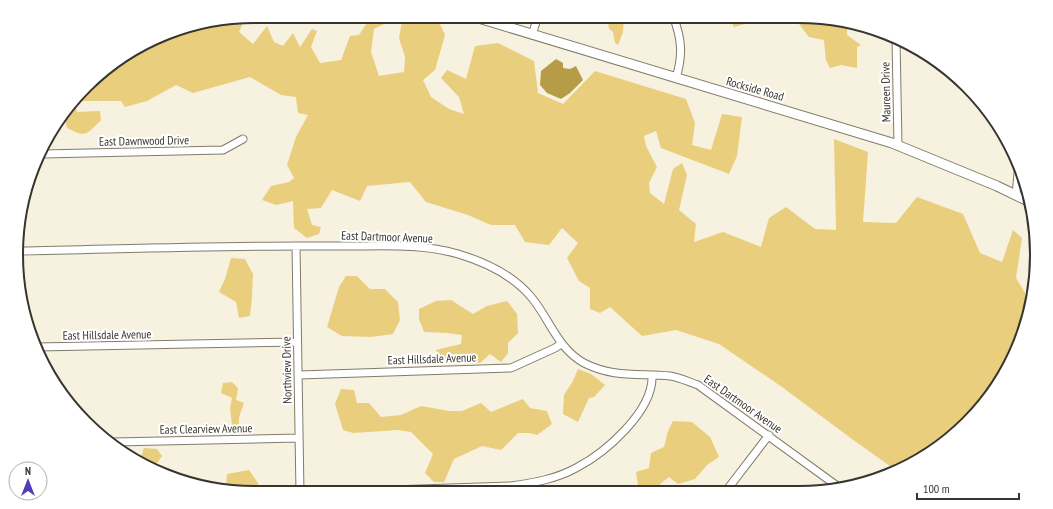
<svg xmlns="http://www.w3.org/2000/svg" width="1053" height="509" font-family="'PT Sans Narrow',sans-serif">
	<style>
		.green { fill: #e9ce7d }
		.water { fill: #b79c48 }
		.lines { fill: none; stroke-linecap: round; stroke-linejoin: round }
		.minor-casing { stroke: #807b6b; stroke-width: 9 }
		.major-casing { stroke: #807b6b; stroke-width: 11 }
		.minor { stroke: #fff; stroke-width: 7 }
		.major { stroke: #fff; stroke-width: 9 }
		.labels { text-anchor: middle; stroke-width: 4; stroke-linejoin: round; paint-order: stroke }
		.street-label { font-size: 12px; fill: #37352e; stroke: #fff }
		.rim { fill: none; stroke: #37352e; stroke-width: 2 }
	</style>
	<rect width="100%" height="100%" fill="#f7f1df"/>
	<path class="green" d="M289 16H309L306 21 293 24Z
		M403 16 440 24 445 35 435 70 423 80 431 97 449 109 464 114 459 97 441 78 447 70 466 79 475 46 498 43 534 61 538 93 563 104 595 71 686 99 695 123 692 145 711 150 722 114 742 117 737 156 729 174 661 148 656 131 644 136 646 146 657 167 649 183 650 193 664 204 673 169 682 163 687 175 679 210 696 224 694 242 723 232 761 247 769 218 786 207 815 229 836 230 834 139 868 152 863 222 896 223 917 197 963 214 980 253 1002 262 1013 230 1022 238 1016 278 1027 296H1029L1019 346 988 400 944 444 897 471 852 439 782 387 719 344 676 330 642 336 610 307 600 313 590 309V288L579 281 567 258 578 243 562 228 549 245 525 242 515 225H491L468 215 426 202 410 182 367 186 360 201 332 190 321 208 307 209 312 225 321 227 319 234 307 238 294 228 293 201 276 205 262 200 271 186 289 182 294 178 287 165 296 137 308 115 298 113 296 97 281 95 250 77 193 93 176 85 147 101 125 107 121 101H76L109 65 178 29 245 18 239 32 253 44 267 26 274 42 283 46 293 33 300 47 312 29 317 31 311 47 320 63 341 60 350 36 359 35 369 20 376 18 386 23 374 29 371 52 379 76 404 72 405 57 399 38Z
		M614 16H624L623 32 618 45 615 43 613 32 609 29 608 21Z
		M728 16H745L748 23 734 27Z
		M785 16H799L847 26V35L861 45 857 47V68L841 65 830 68 826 60 824 40 809 37 799 24Z
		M75 102 77 112 100 111 101 120C86 135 86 138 67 128L64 114Z
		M231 258 245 259 253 274 252 297 250 316 239 318 236 302 219 292 225 279Z
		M346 276H357L370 289H385L398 302 400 320 393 334 371 337 342 336 327 327 339 287Z
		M451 300 473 314 487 306 507 301 517 314 518 333 508 343V353L501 362 490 354 480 363 460 359H440L436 350 461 344 462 335 447 333 424 332 419 319V309L436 301Z
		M578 369 591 374 605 385 594 397 589 398 578 422 563 414 564 395 573 381Z
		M232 382 238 388 236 400 244 403C242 411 238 415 239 424L247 429 233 433 230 408 232 398 221 393 223 383Z
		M341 389 354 390 357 403H369L381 417 401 415 421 406 449 411H462L481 403 491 412 523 399 530 408 547 411 552 424 537 435 529 433H518L501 450 482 446 454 459 444 482H434L425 473 433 454 411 432 398 430 353 433 343 430 335 404Z
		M673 421 692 422 710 437 719 457 707 465 695 479 678 484 669 477 660 484 663 492H639L636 472 649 468 651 453 664 447 668 431Z
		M144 448 157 449 162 456 155 466 158 471 140 460Z
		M249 470 256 480 262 491 261 493H254L226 487 227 474Z"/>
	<path class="water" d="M556 59 563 63V68L570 69 576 66 583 80 570 93 561 99 547 93 540 85 541 71Z"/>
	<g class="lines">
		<g class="minor-casing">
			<path id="minor" d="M673 16C682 39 683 55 676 78
				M532 35 538 16
				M896 38 898 146
				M43 154 223 150 243 139
				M1016 195 1019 163
				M296 246 300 493
				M19 251C123 249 227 245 330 246 372 247 418 242 458 254 485 262 514 276 532 298 550 320 558 349 584 363 613 378 640 373 670 376 679 377 689 382 698 385L840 488
				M37 347 297 342
				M299 375 511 368 555 348 561 344
				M114 442 299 438
				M726 491 769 435
				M300 493 511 486C533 483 556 479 576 468 605 453 654 411 652 375"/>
		</g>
		<g class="major-casing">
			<path id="major" d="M472 16 892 143 997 186 1026 200"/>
		</g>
		<use href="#minor" class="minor"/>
		<use href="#major" class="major"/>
	</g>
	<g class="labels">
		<g class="street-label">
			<text transform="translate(755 89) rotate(16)" y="4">Rockside Road</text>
			<text transform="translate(886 92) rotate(-91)" y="4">Maureen Drive</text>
			<text transform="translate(144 141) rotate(-1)" y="4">East Dawnwood Drive</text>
			<text transform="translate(387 237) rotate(2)" y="4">East Dartmoor Avenue</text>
			<text transform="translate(107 335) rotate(-1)" y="4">East Hillsdale Avenue</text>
			<text transform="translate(432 359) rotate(-2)" y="4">East Hillsdale Avenue</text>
			<text transform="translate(287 370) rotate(-91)" y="4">Northview Drive</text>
			<text transform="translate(743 404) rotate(35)" y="4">East Dartmoor Avenue</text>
			<text transform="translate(206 429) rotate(-1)" y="4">East Clearview Avenue</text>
		</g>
	</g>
	<path d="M0 0H1053V509H0ZM254 23H799A231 231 0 0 1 1030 254V255A231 231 0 0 1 799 486H254A231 231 0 0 1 23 255V254A231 231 0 0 1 254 23Z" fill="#fff" fill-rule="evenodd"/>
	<path class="rim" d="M254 23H799A231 231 0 0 1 1030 254V255A231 231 0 0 1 799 486H254A231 231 0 0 1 23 255V254A231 231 0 0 1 254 23Z"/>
	<g transform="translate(28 481)"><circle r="19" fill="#ffffff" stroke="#afaeab"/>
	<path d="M0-3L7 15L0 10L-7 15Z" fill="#513db5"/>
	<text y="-6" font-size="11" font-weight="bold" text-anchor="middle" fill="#37352e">N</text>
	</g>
	<path d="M917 493v6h102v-6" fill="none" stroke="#37352e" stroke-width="2"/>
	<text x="923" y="493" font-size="12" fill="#37352e" stroke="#ffffff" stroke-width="3" paint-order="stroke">100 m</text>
</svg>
